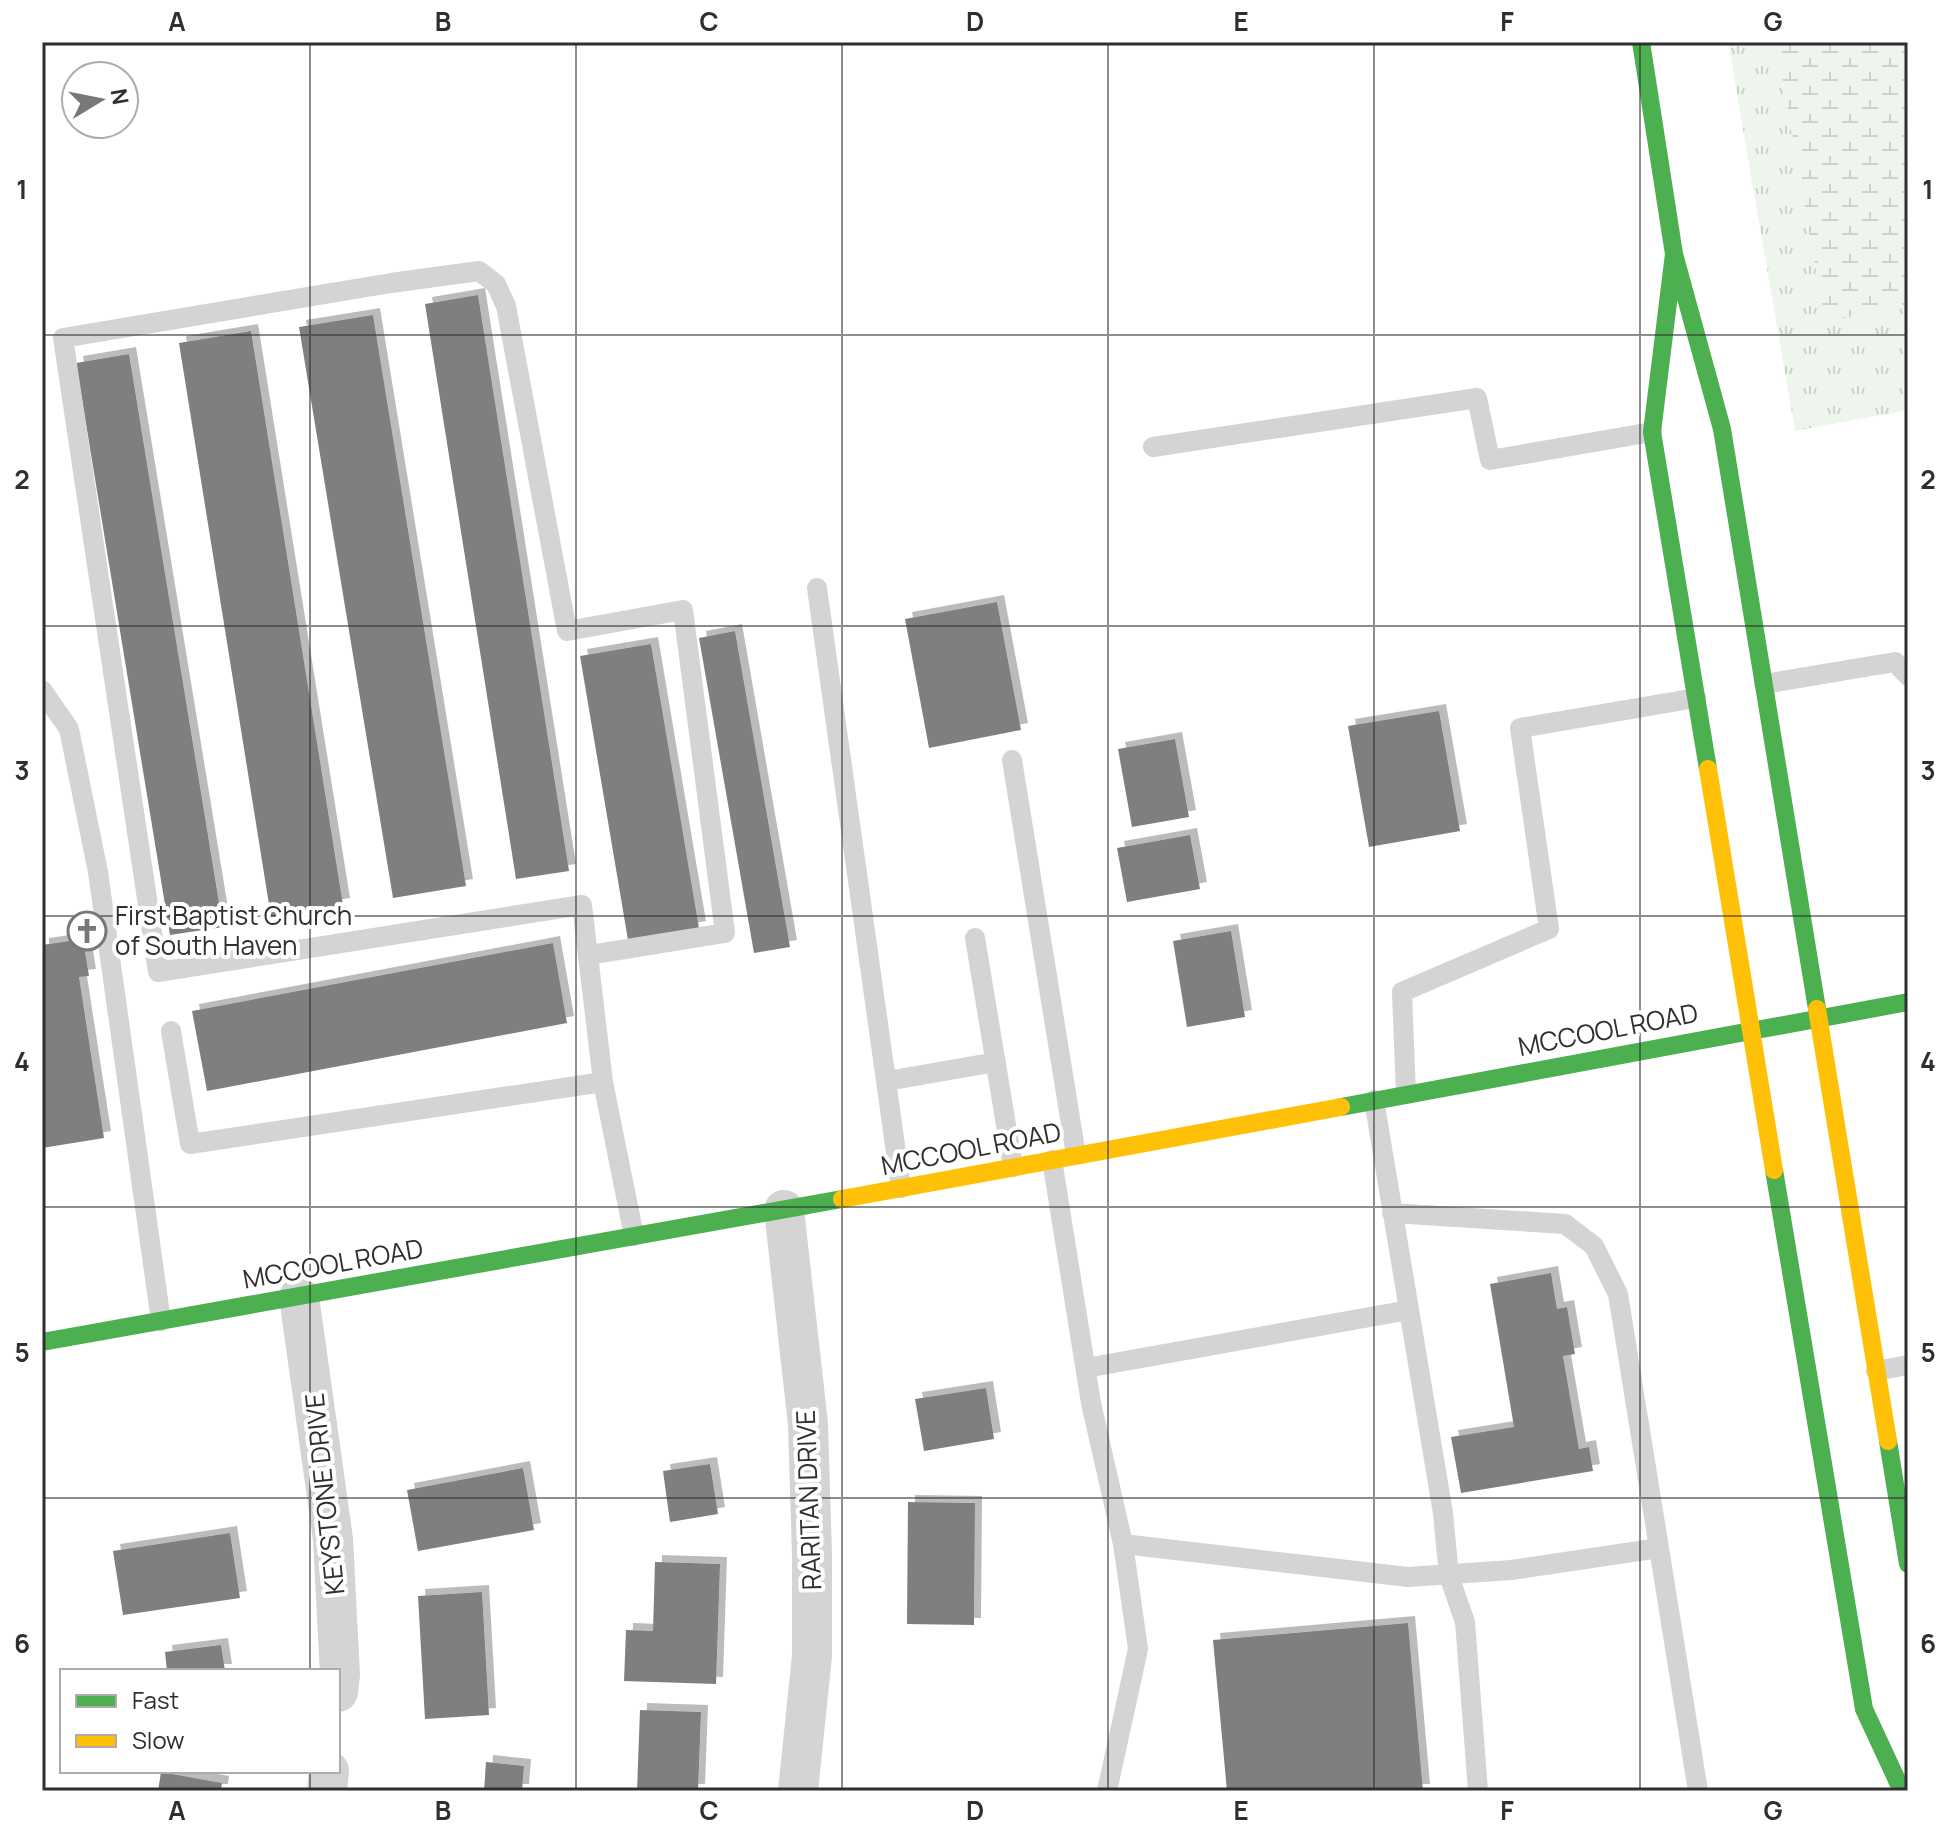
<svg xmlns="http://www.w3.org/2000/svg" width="1950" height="1833" font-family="Manrope,sans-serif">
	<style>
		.grass { fill: url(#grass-tufts) }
		.wetland { fill: url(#wetland-marsh) }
		.building { fill: #7f7f7f; filter: url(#shadow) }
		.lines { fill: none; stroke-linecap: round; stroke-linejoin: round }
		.lane { stroke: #d4d4d4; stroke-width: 20 }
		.street { stroke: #d4d4d4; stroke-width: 40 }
		.fast { stroke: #4caf50; stroke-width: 18 }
		.slow { stroke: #ffc107; stroke-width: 18 }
		.grid { fill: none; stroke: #2f2f2f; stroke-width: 2; stroke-opacity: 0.55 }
		.labels { text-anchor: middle; stroke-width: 8; stroke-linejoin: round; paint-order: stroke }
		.poi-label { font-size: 26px; fill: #2f2f2f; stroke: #fff; text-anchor: start }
		.street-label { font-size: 26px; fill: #2f2f2f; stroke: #fff }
		.neatline { fill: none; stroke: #2f2f2f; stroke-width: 3 }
		.grid-label { font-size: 26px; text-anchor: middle; font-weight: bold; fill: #2f2f2f }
	</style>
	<defs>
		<pattern id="grass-tufts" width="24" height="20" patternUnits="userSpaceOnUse" patternTransform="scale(2)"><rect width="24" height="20" fill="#eef5ec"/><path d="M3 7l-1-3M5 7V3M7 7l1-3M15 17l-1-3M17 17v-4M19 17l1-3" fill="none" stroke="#ccd2cb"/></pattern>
		<pattern id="wetland-marsh" width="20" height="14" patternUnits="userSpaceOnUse" patternTransform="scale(2)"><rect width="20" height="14" fill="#eef5ec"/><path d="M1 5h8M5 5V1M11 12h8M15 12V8" fill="none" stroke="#ccd2cb"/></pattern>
		<filter id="shadow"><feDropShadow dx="7" dy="-7" stdDeviation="0" flood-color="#0004"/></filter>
	</defs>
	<rect width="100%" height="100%" fill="#fff"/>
	<path class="grass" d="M1728 42H1776L1825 321 1908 307V410L1795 431Z"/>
	<path class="wetland" d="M1776 42H1908V307L1825 321Z"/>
	<path class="building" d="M478 295 569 871 516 879 425 304Z
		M373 315 466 886 393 898 299 327Z
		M251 331 343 905 271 917 179 343Z
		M129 354 223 927 170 935 76 363Z
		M997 602 1021 730 929 748 905 619Z
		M735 631 790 947 754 953 699 638Z
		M651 644 699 928 628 940 580 656Z
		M1439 711 1460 831 1369 847 1348 726Z
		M1175 739 1189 817 1132 827 1118 749Z
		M1190 835 1200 889 1127 902 1117 848Z
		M1231 931 1245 1017 1187 1027 1173 941Z
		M83 939 89 976 79 977 104 1138 42 1148V945Z
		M553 943 567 1023 207 1091 192 1011Z
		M1551 1273 1557 1309 1567 1307 1575 1354 1563 1356 1579 1449 1589 1447 1593 1471 1461 1493 1451 1437 1514 1427 1490 1284Z
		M986 1388 994 1439 924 1451 915 1399Z
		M710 1464 718 1514 670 1522 663 1471Z
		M523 1468 534 1530 418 1551 407 1490Z
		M908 1502 975 1503 974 1625 907 1624Z
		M230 1533 240 1598 123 1615 113 1551Z
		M655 1562 720 1564 716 1684 624 1681 626 1630 653 1631Z
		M482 1592 489 1715 425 1719 418 1596Z
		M1408 1623 1423 1791H1227L1213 1640Z
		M221 1645 225 1671H167L165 1652Z
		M640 1710 701 1712 698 1791H637Z
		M486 1762 524 1766 522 1791H484Z
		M161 1772 222 1783 221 1791H158Z"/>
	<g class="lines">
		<path class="lane" d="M1153 447 1477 398 1490 460 1652 432
			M817 588 901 1188
			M1764 684 1895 662 1908 676
			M42 690 69 729 98 872 161 1321
			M1012 760 1076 1155
			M975 938 1013 1167
			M589 955 725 933 683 610 567 631 506 306 496 284 479 271 391 283 63 338 158 972 582 905 603 1082
			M171 1031 190 1144 603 1082 634 1236
			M887 1081 996 1062
			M1406 1094 1402 992 1549 929 1520 728 1696 698
			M1374 1100 1443 1513 1449 1576 1465 1622 1478 1791
			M1052 1160 1091 1403 1123 1544 1408 1577 1511 1570 1659 1548 1698 1791
			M1392 1213 1565 1224 1594 1246 1618 1294 1659 1548
			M1086 1368 1409 1310
			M1876 1371 1908 1365
			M1107 1791 1138 1649 1123 1544"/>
		<path class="street" d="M784 1210 808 1424 812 1555V1656L798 1791
			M299 1297 333 1539 340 1675 338 1692
			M327 1791 329 1771"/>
		<path class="fast" d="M1641 42 1674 254 1722 429 1817 1009
			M1674 254 1652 432 1708 769
			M1341 1107 1908 1002
			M1774 1170 1864 1709 1902 1791
			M42 1342 842 1199
			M1888 1441 1908 1564"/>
		<path class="slow" d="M1708 769 1774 1170
			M1817 1009 1888 1441
			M842 1199 1341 1107"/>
	</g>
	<path class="grid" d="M310 42V1671M576 42V1791M842 42V1791M1108 42V1791M1374 42V1791M1640 42V1791M42 335H1908M42 626H1908M42 916H1908M42 1207H1908M42 1498H1908M310 1771V1791"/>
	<defs>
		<g id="church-ring" transform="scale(2)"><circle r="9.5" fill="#fff" stroke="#787878" stroke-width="1.5"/><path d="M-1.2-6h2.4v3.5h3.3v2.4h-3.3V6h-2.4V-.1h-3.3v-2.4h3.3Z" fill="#787878"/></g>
	</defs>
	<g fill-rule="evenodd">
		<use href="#church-ring" x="87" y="931"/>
	</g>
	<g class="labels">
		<g class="poi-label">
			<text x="115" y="925">First Baptist Church<tspan x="115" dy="30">of South Haven</tspan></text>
		</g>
		<g class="street-label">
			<text transform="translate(1608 1030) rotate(-11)" y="9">MCCOOL ROAD</text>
			<text transform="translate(971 1149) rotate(-11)" y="9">MCCOOL ROAD</text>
			<text transform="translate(333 1264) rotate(-10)" y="9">MCCOOL ROAD</text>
			<text transform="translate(325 1494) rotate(-96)" y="9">KEYSTONE DRIVE</text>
			<text transform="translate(809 1500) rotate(-92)" y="9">RARITAN DRIVE</text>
		</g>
	</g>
	<rect width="1950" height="1833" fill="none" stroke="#ffffff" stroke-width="88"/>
	<rect x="60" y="1669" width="280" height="104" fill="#ffffff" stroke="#acacac" stroke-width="2"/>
	<rect x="76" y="1695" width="40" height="12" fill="#4caf50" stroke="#acacac" stroke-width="2"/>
	<text x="132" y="1709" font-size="24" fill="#2f2f2f">Fast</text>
	<rect x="76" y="1735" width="40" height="12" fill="#ffc107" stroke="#acacac" stroke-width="2"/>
	<text x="132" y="1749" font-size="24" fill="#2f2f2f">Slow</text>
	<g transform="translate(100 100) rotate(80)"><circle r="38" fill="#ffffff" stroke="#acacac" stroke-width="2"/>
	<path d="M0-6L14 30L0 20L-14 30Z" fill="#787878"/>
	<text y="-12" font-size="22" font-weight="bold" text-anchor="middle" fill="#2f2f2f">N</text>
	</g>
	<rect x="44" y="44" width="1862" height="1745" class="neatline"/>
	<g class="grid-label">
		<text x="177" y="31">A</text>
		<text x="443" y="31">B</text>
		<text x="709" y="31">C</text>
		<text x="975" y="31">D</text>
		<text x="1241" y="31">E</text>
		<text x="1507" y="31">F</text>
		<text x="1773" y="31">G</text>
		<text x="22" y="199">1</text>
		<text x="1928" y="199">1</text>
		<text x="22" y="489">2</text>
		<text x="1928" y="489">2</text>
		<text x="22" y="780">3</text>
		<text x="1928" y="780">3</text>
		<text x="22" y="1071">4</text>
		<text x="1928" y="1071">4</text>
		<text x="22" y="1362">5</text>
		<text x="1928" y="1362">5</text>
		<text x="22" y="1653">6</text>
		<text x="1928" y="1653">6</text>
		<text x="177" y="1820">A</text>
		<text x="443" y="1820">B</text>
		<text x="709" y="1820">C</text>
		<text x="975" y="1820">D</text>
		<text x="1241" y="1820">E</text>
		<text x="1507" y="1820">F</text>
		<text x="1773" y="1820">G</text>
	</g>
</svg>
